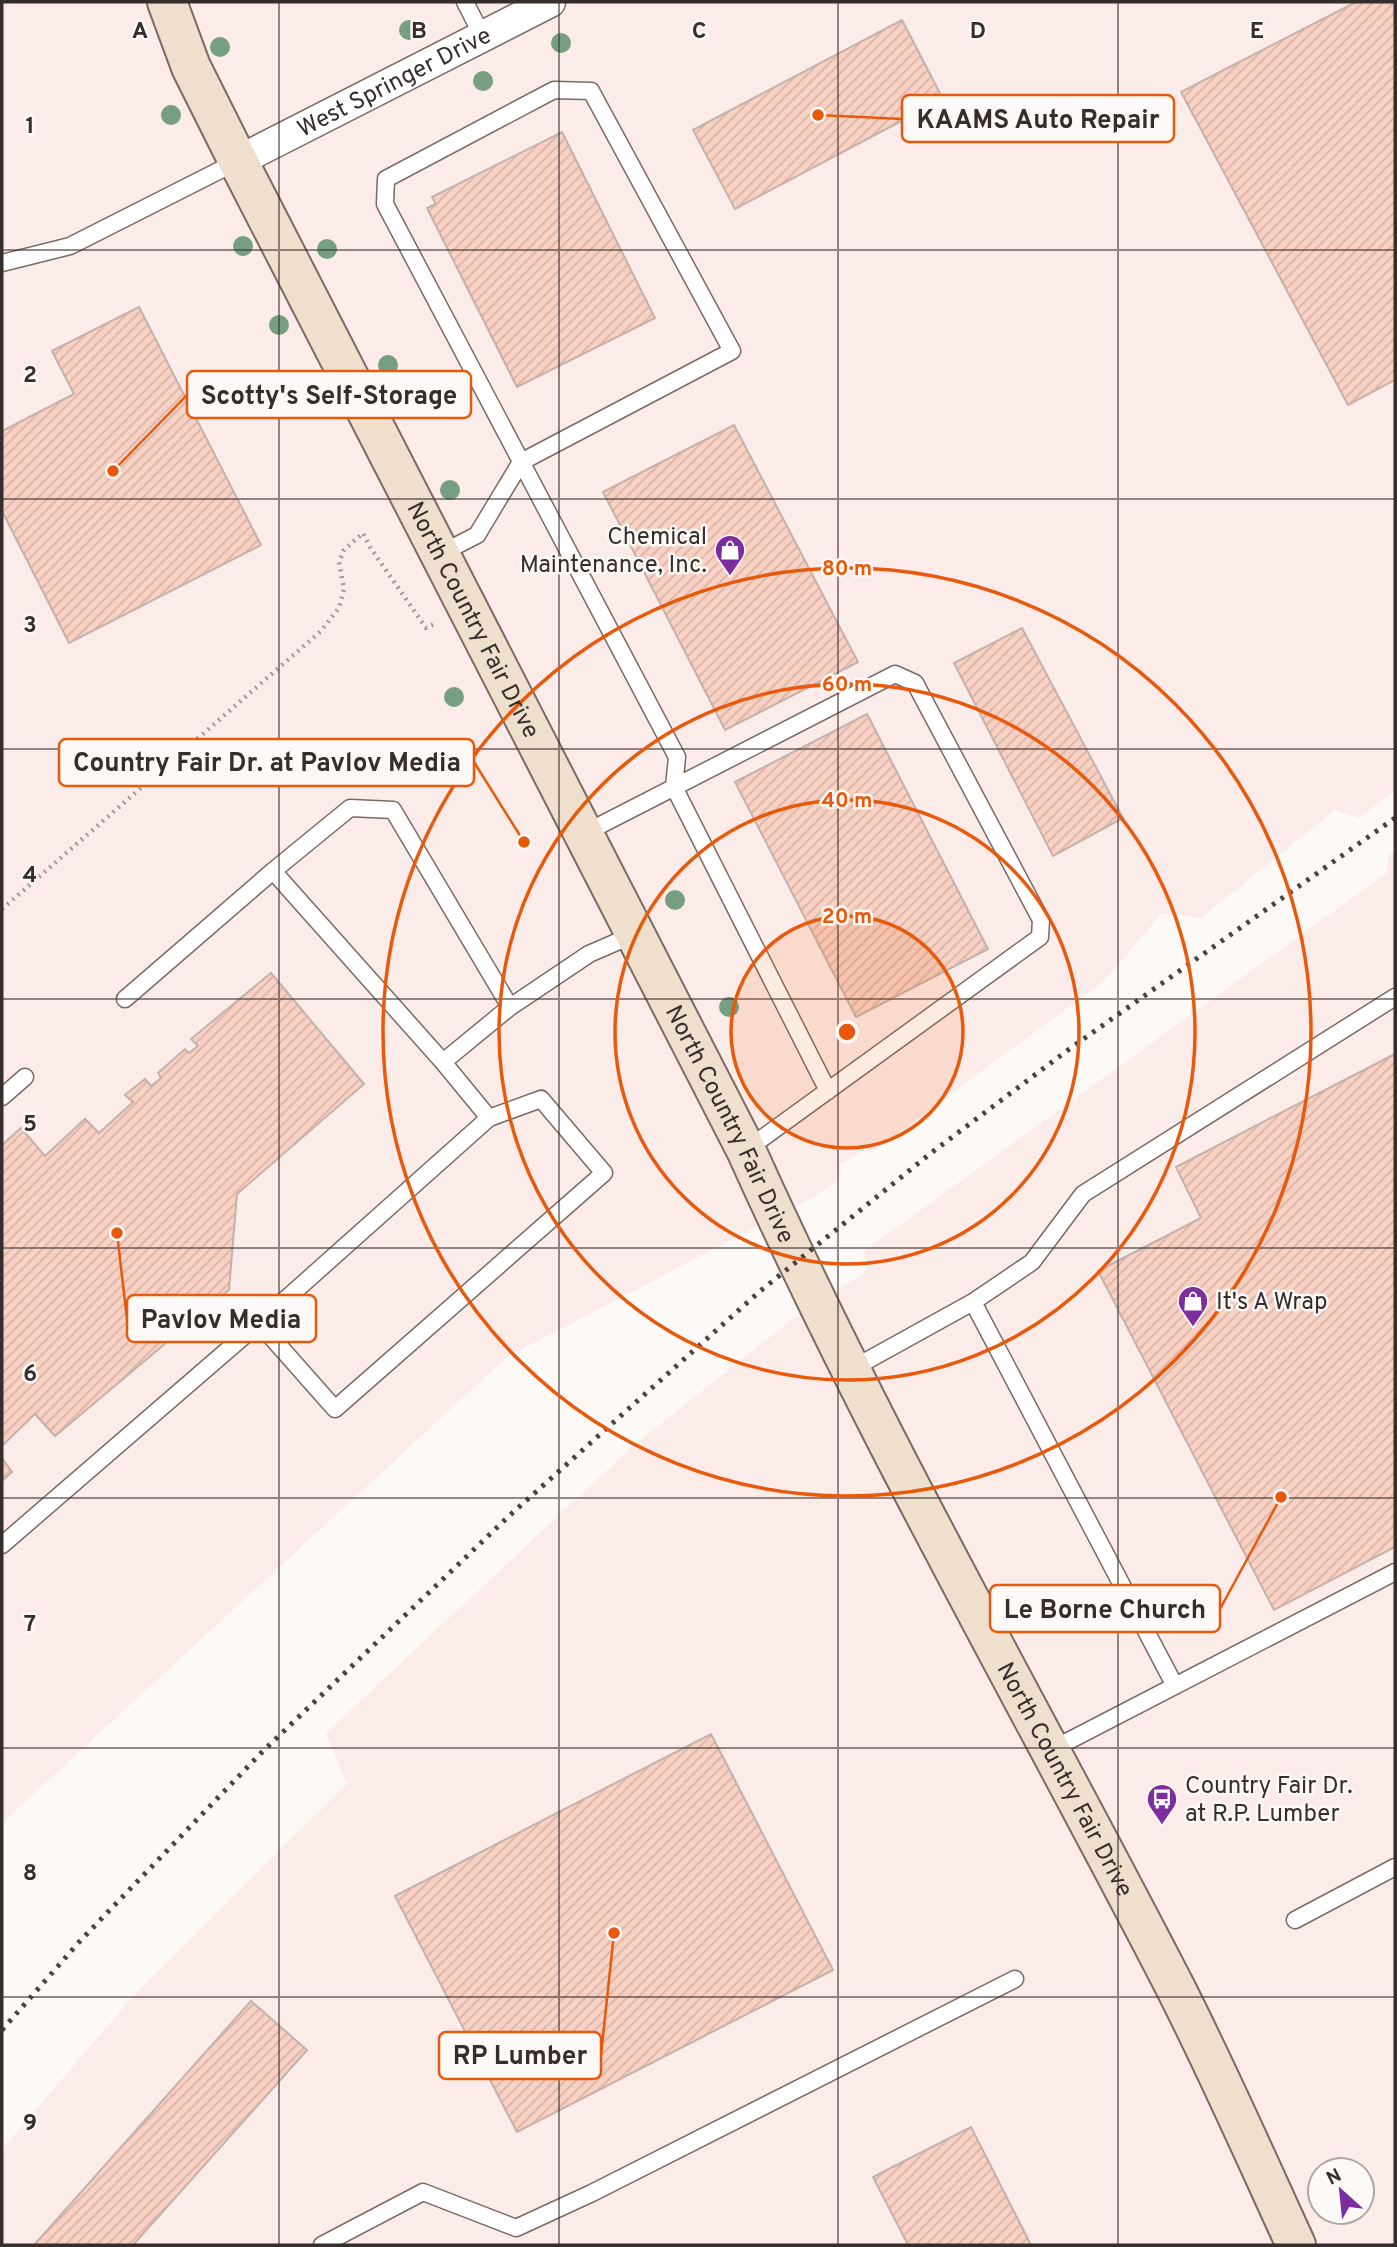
<svg xmlns="http://www.w3.org/2000/svg" width="1397" height="2247" font-family="Overpass,sans-serif">
	<style>
		.commercial { fill: #fcece9; fill-rule: evenodd }
		.building { fill: url(#building-hatch); stroke: #c4b1ab; stroke-width: 2 }
		.lines { fill: none; stroke-linecap: round; stroke-linejoin: round }
		.lane-casing { stroke: #7b6a64; stroke-width: 19 }
		.street-casing { stroke: #7b6a64; stroke-width: 33 }
		.secondary-casing { stroke: #7b6a64; stroke-width: 42 }
		.path { stroke: #a09a98; stroke-width: 4.5; stroke-dasharray: 2 5; stroke-linecap: butt }
		.lane { stroke: #fff; stroke-width: 16 }
		.street { stroke: #fff; stroke-width: 30 }
		.secondary { stroke: #efe0cd; stroke-width: 38 }
		.rail { stroke: #4b4341; stroke-width: 5; stroke-dasharray: 3.5 7; stroke-linecap: butt }
		.tree { fill: #759f80 }
		.grid { fill: none; stroke: #362e2c; stroke-width: 2; stroke-opacity: 0.55 }
		.ring { fill: none; stroke: #e8590c; stroke-width: 3.5 }
		.labels { text-anchor: middle; stroke-width: 5; stroke-linejoin: round; paint-order: stroke }
		.street-label { font-size: 24px; fill: #362e2c; stroke: #fdf9f7 }
		.poi-label { font-size: 24px; fill: #362e2c; stroke: #fdf9f7; text-anchor: start }
		.grid-label { font-size: 23px; text-anchor: middle; font-weight: bold; fill: #362e2c; stroke: #fdf9f7; stroke-width: 5; stroke-linejoin: round; paint-order: stroke }
		.centre { fill: #e8590c; stroke: #fdf9f7; stroke-width: 3.5 }
		.ring-label { font-size: 21px; text-anchor: middle; font-weight: bold; fill: #e8590c; stroke: #fdf9f7; stroke-width: 5; stroke-linejoin: round; paint-order: stroke }
		.leader { fill: none; stroke: #e8590c; stroke-width: 2.5 }
		.callout-dot { fill: #e8590c; stroke: #fdf9f7; stroke-width: 2.5 }
		.callout { fill: #fdf9f7; stroke: #e8590c; stroke-width: 2.5 }
		.callout-label { font-size: 26px; text-anchor: middle; font-weight: bold; fill: #362e2c }
	</style>
	<defs>
		<pattern id="building-hatch" width="6" height="6" patternUnits="userSpaceOnUse" patternTransform="scale(1.75)"><rect width="6" height="6" fill="#f9d1c3"/><path d="M-1 1l2-2M0 6l6-6M5 7l2-2" fill="none" stroke="#d6b4a8"/></pattern>
	</defs>
	<rect width="100%" height="100%" fill="#fdf9f7"/>
	<path class="commercial" d="M2 2H1395V791L1359 818 1335 810 1201 918 1162 913 1104 981 871 1153 865 1150 839 1165 842 1177 814 1197 507 1357 2 1823Z
		M1395 850V2245H2V2149L136 1993 347 1784 326 1733 633 1446 791 1320 867 1271 864 1251 1387 873 1388 855ZM1320 2170H1362V2212H1320Z"/>
	<path class="building" d="M1356 2H1395V380L1348 405 1181 92Z
		M902 20 943 99 735 209 693 130Z
		M562 132 655 318 517 387 427 208 436 204 432 197Z
		M139 307 261 545 69 643 2 511V431L74 394 52 351Z
		M734 425 858 662 725 730 603 492Z
		M1022 628 1123 818 1053 856 954 663Z
		M867 714 988 949 856 1017 735 782Z
		M271 973 364 1084 237 1194 229 1290 55 1436 35 1414 2 1446V1145L21 1128 45 1156 85 1119 99 1133 133 1102 125 1095 145 1079 151 1086 161 1078 158 1073 185 1049 189 1053 198 1046 191 1039Z
		M1395 1054V1547L1274 1610 1098 1271 1201 1218 1176 1167Z
		M2 1458 12 1472 2 1481Z
		M711 1734 833 1970 517 2132 395 1896Z
		M251 2001 307 2050 133 2245H34Z
		M971 2127 1031 2245H908L873 2177Z"/>
	<g class="lines">
		<g class="lane-casing">
			<path id="lane" d="M465 2 483 37
				M2 263 70 246 238 161
				M440 554 477 535 521 462 732 351 591 91 554 90 386 179 385 204 677 757 674 787 828 1091
				M583 834 895 674 915 683 1041 920 1040 937 746 1150
				M273 871 443 1062 510 1007
				M125 999 273 871 350 808 393 810 510 1007 589 954 635 934
				M2 1097 25 1077
				M973 1302 1175 1686
				M259 1323 489 1118
				M850 1370 973 1302 1032 1262 1083 1194 1395 997
				M2 1545 259 1323 335 1409 604 1173 541 1099 489 1118 443 1062
				M1051 1750 1395 1572
				M1295 1920 1395 1867
				M322 2245 423 2192 516 2228 592 2193 1015 1979"/>
		</g>
		<g class="street-casing">
			<g id="street">
				<path id="s1" d="M238 161 550 2"/>
			</g>
		</g>
		<g class="secondary-casing">
			<g id="secondary">
				<path id="s2" d="M167 2 191 67 238 161 746 1150C874 1435 1030 1706 1173 1983 1217 2069 1256 2158 1296 2245"/>
			</g>
		</g>
		<path class="path" d="M2 909 321 631 339 608 344 589 339 562 344 550 363 533 370 547 426 628 434 624"/>
		<use href="#lane" class="lane"/>
		<use href="#street" class="street"/>
		<use href="#secondary" class="secondary"/>
		<path class="rail" d="M2 2030 80 1941 263 1751 509 1516 759 1292 931 1153 1068 1050 1395 818"/>
	</g>
	<g class="tree">
		<circle cx="409" cy="30" r="10"/>
		<circle cx="561" cy="43" r="10"/>
		<circle cx="220" cy="47" r="10"/>
		<circle cx="483" cy="81" r="10"/>
		<circle cx="171" cy="115" r="10"/>
		<circle cx="243" cy="246" r="10"/>
		<circle cx="327" cy="249" r="10"/>
		<circle cx="279" cy="325" r="10"/>
		<circle cx="388" cy="365" r="10"/>
		<circle cx="450" cy="490" r="10"/>
		<circle cx="454" cy="697" r="10"/>
		<circle cx="675" cy="900" r="10"/>
		<circle cx="729" cy="1007" r="10"/>
	</g>
	<path class="grid" d="M279 2V2245M559 2V2245M838 2V2245M1118 2V2245M2 250H1395M2 499H1395M2 749H1395M2 999H1395M2 1248H1395M2 1498H1395M2 1748H1395M2 1997H1395"/>
	<circle cx="847" cy="1032" r="116" fill="#e8590c" fill-opacity=".12"/>
	<g class="ring">
		<circle cx="847" cy="1032" r="116"/>
		<circle cx="847" cy="1032" r="232"/>
		<circle cx="847" cy="1032" r="348"/>
		<circle cx="847" cy="1032" r="464"/>
	</g>
	<defs>
		<g id="shop-pin" transform="scale(1.575)"><path d="M0 17L-7.5 6A9.5 9.5 0 1 1 7.5 6Z" fill="#7d2d9d" stroke="#fdf9f7"/><path d="M-5-2.5h2.3a2.7 3.5 0 0 1 5.4 0H5L5.5 6h-11ZM-1.5-2.5h3a1.5 2.3 0 0 0-3 0Z" fill="#fff"/></g>
		<g id="bus-pin" transform="scale(1.575)"><path d="M0 17L-7.5 6A9.5 9.5 0 1 1 7.5 6Z" fill="#7d2d9d" stroke="#fdf9f7"/><path d="M-5-6H5V4H4V6H2V4H-2V6H-4V4H-5ZM-3.5-4V0h7V-4ZM-3.5 1.2v1.5H-2V1.2ZM2 1.2v1.5H3.5V1.2Z" fill="#fff"/></g>
	</defs>
	<g fill-rule="evenodd">
		<use href="#shop-pin" x="730" y="550"/>
		<use href="#shop-pin" x="1193" y="1301"/>
		<use href="#bus-pin" x="1162" y="1799"/>
	</g>
	<g class="labels">
		<g class="street-label">
			<text dy="8" stroke="none"><textPath href="#s1" startOffset="175">West Springer Drive</textPath></text>
			<text dy="8" stroke="none"><textPath href="#s2" startOffset="690">North Country Fair Drive</textPath></text>
			<text dy="8" stroke="none"><textPath href="#s2" startOffset="1256">North Country Fair Drive</textPath></text>
			<text dy="8" stroke="none"><textPath href="#s2" startOffset="1992">North Country Fair Drive</textPath></text>
		</g>
		<g class="poi-label">
			<text x="707" y="544" text-anchor="end">Chemical<tspan x="707" dy="28">Maintenance, Inc.</tspan></text>
			<text x="1216" y="1309">It's A Wrap</text>
			<text x="1185" y="1793">Country Fair Dr.<tspan x="1185" dy="28">at R.P. Lumber</tspan></text>
		</g>
	</g>
	<g class="grid-label">
		<text x="140" y="38">A</text>
		<text x="419" y="38">B</text>
		<text x="699" y="38">C</text>
		<text x="978" y="38">D</text>
		<text x="1257" y="38">E</text>
		<text x="30" y="133">1</text>
		<text x="30" y="382">2</text>
		<text x="30" y="632">3</text>
		<text x="30" y="882">4</text>
		<text x="30" y="1131">5</text>
		<text x="30" y="1381">6</text>
		<text x="30" y="1631">7</text>
		<text x="30" y="1880">8</text>
		<text x="30" y="2130">9</text>
	</g>
	<circle cx="847" cy="1032" r="10" class="centre"/>
	<g class="ring-label">
		<text x="847" y="575">80 m</text>
		<text x="847" y="691">60 m</text>
		<text x="847" y="807">40 m</text>
		<text x="847" y="923">20 m</text>
	</g>
	<path class="leader" d="M818 115L902 119M113 471L187 395M524 842L474 762M117 1233L127 1319M1281 1497L1220 1609M614 1933L601 2055"/>
	<g class="callout-dot">
		<circle cx="818" cy="115" r="7"/>
		<circle cx="113" cy="471" r="7"/>
		<circle cx="524" cy="842" r="7"/>
		<circle cx="117" cy="1233" r="7"/>
		<circle cx="1281" cy="1497" r="7"/>
		<circle cx="614" cy="1933" r="7"/>
	</g>
	<g class="callout">
		<rect x="902" y="95" width="272" height="47" rx="7"/>
		<rect x="187" y="371" width="284" height="47" rx="7"/>
		<rect x="59" y="739" width="415" height="47" rx="7"/>
		<rect x="127" y="1295" width="189" height="47" rx="7"/>
		<rect x="990" y="1585" width="230" height="47" rx="7"/>
		<rect x="439" y="2032" width="162" height="47" rx="7"/>
	</g>
	<g class="callout-label">
		<text x="1038" y="128">KAAMS Auto Repair</text>
		<text x="329" y="404">Scotty's Self-Storage</text>
		<text x="267" y="771">Country Fair Dr. at Pavlov Media</text>
		<text x="221" y="1328">Pavlov Media</text>
		<text x="1105" y="1618">Le Borne Church</text>
		<text x="520" y="2064">RP Lumber</text>
	</g>
	<rect width="1397" height="2247" fill="none" stroke="#362e2c" stroke-width="7"/>
	<g transform="translate(1341 2191) rotate(333)"><circle r="33" fill="#fdf9f7" stroke="#ada8a6" stroke-width="2"/>
	<path d="M0-5L12 26L0 18L-12 26Z" fill="#7d2d9d"/>
	<text y="-10" font-size="19" font-weight="bold" text-anchor="middle" fill="#362e2c">N</text>
	</g>
</svg>
